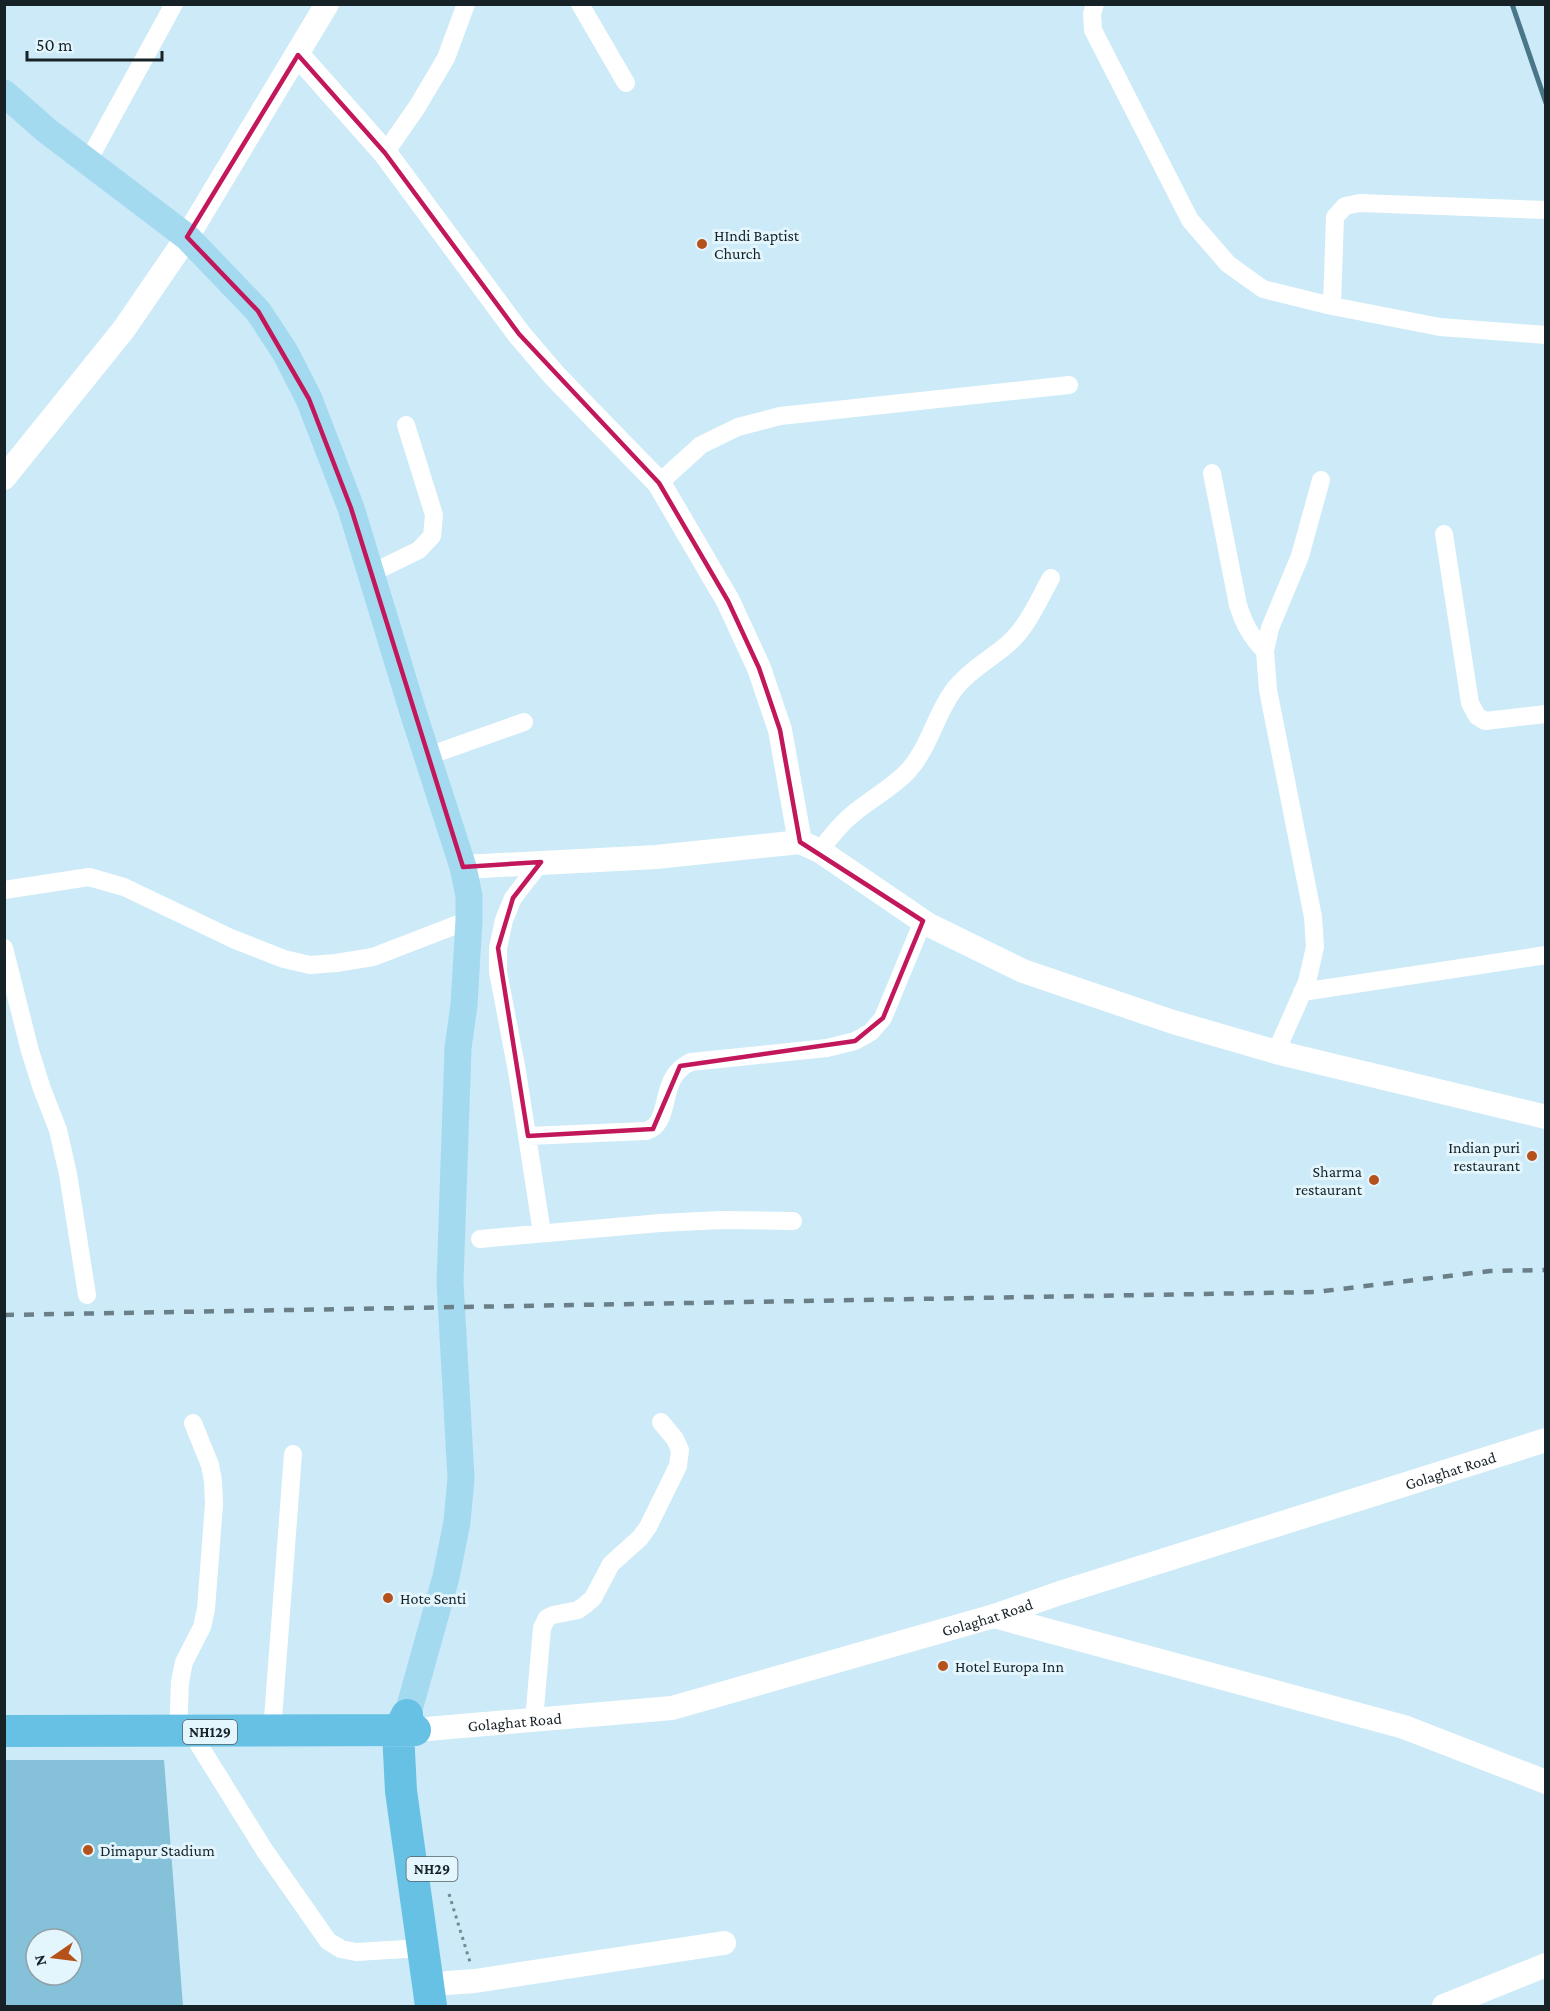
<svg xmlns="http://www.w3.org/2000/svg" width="1550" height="2011" font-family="'Crimson Pro',serif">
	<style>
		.green { fill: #85c1d9; fill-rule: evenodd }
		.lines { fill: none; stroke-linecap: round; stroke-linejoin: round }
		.stream { stroke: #497688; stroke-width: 5 }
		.path { stroke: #758993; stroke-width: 3; stroke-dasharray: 3 4.5; stroke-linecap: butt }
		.street { stroke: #fff; stroke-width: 18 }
		.secondary { stroke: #fff; stroke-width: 24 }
		.primary { stroke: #a4daef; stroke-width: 27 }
		.highway { stroke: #67c1e4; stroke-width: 32 }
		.rail { stroke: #6b7f88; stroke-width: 4.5; stroke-dasharray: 10 10; stroke-linecap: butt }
		.marked { fill: none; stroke: #c2185b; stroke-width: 4.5; stroke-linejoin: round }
		.poi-dot { fill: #b5521b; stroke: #e3f5fd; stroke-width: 2 }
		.labels { text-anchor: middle; stroke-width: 6; stroke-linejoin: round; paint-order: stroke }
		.shield { fill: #e3f5fd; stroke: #546167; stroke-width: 1.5 }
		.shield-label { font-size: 15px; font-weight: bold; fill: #172227 }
		.poi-label { font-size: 16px; fill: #172227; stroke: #e3f5fd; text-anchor: start }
		.street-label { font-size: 16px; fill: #172227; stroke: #e3f5fd }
	</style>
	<rect width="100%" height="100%" fill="#cceaf7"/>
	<path class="green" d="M5 1760H164L183 2006H5ZM36 1939H72V1975H36Z"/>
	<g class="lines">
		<path class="stream" d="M1512 4 1546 103"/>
		<path class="path" d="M449 1894 470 1962"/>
		<path class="street" d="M580 4 626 83
			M1095 4 1092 14 1093 30 1190 220 1228 264 1263 289 1332 306 1440 327 1546 335
			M385 153 417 107 446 58 466 4
			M88 161 174 4
			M1332 306 1335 217 1345 206 1360 203 1546 210
			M1212 473 1238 605C1244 624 1251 637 1265 651
			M659 483 701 445 738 427 780 416 1069 385
			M1444 534 1470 703 1477 716 1485 721 1546 714
			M372 573 419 550 432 536 434 515 406 425
			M428 756 524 722
			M820 851C830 837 840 824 854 813 872 798 892 788 908 771 929 748 935 716 953 691 968 671 991 659 1009 643 1028 626 1039 599 1051 578
			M541 862 513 898 504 920 498 948V972L517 1071 542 1233
			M4 890 89 877 124 887 233 939 284 959 310 965 336 963 373 957 469 920
			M4 948 30 1051 42 1089 58 1130 68 1174 87 1295
			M1302 992 1546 955
			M1276 1052 1307 982 1315 947 1313 917 1268 690 1265 651 1270 628 1300 556 1321 480
			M528 1136 646 1131C674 1123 656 1077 691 1062L827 1048 855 1041 871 1032 883 1018 923 921
			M480 1239 660 1223 721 1220 793 1221
			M534 1720 542 1628 547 1618 553 1615 578 1610 585 1605 593 1598 611 1564 640 1538 648 1527 678 1466 680 1450 675 1439 661 1422
			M178 1732 180 1682 184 1662 202 1627 206 1609 214 1504 213 1481 210 1465 193 1423
			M191 1732 265 1851 328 1941 341 1949 356 1952 423 1948
			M272 1732 293 1454"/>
		<g class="secondary">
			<path d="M298 55 385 153 519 334 554 375 659 483 728 601 759 668 780 730 800 842"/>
			<path d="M4 478 124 329 187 237 327 4"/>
			<path d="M463 867 656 857 800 842 820 851 927 924 1023 971 1173 1022 1276 1052 1546 1117"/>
			<path d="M994 1616 1404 1727 1546 1782"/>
			<path id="s1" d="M415 1730 672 1708 994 1616 1060 1593 1546 1440"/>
			<path d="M447 1983 475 1981 724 1943"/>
			<path d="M1444 2006 1546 1965"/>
		</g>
		<path class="primary" d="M4 93 46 130 187 237 258 311 285 352 309 399 351 508 413 712 463 867 469 896V920L464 1005 458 1048 450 1282 461 1478 457 1522 446 1577 408 1713"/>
		<path class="highway" d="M407 1715 398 1732 401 1791 431 2006
			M4 1731 415 1730"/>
		<path class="rail" d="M4 1315 1316 1292 1490 1271 1546 1270"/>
	</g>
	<path class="marked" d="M298 55 385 153 519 334 659 483 728 601 759 668 780 730 800 842 923 921 883 1018 855 1041 680 1066 653 1129 528 1136 498 948 513 898 541 862 463 867 351 508 309 399 258 311 187 237Z"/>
	<g class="poi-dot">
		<circle cx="702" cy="244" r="6"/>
		<circle cx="1532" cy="1156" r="6"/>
		<circle cx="1374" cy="1180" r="6"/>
		<circle cx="388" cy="1598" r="6"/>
		<circle cx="943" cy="1666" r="6"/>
		<circle cx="88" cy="1850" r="6"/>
	</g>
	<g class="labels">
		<g class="shield">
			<rect x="183" y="1720" width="54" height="24" rx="4.5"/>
			<rect x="406.5" y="1857" width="51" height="24" rx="4.5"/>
		</g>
		<g class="shield-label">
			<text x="210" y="1737">NH129</text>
			<text x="432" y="1874">NH29</text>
		</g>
		<g class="poi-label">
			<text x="714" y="241">HIndi Baptist<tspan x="714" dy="18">Church</tspan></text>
			<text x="1520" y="1153" text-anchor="end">Indian puri<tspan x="1520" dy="18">restaurant</tspan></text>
			<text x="1362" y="1177" text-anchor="end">Sharma<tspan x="1362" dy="18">restaurant</tspan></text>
			<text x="400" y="1604">Hote Senti</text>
			<text x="955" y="1672">Hotel Europa Inn</text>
			<text x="100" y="1856">Dimapur Stadium</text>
		</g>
		<g class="street-label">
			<text dy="6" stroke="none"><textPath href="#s1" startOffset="1072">Golaghat Road</textPath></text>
			<text dy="6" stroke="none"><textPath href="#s1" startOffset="586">Golaghat Road</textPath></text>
			<text dy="6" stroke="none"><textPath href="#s1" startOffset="100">Golaghat Road</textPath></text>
		</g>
	</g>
	<rect width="1550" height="2011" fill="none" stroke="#172227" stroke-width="12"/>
	<g transform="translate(54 1957) rotate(256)"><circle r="28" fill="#e3f5fd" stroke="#91a1a7" stroke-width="1.5"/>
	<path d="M0-4.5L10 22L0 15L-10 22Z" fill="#b5521b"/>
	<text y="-9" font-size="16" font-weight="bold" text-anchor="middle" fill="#172227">N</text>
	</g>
	<path d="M27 51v9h135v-9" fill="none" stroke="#172227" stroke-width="3"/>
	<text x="36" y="51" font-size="18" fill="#172227" stroke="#e3f5fd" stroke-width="4.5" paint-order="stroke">50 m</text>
</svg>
